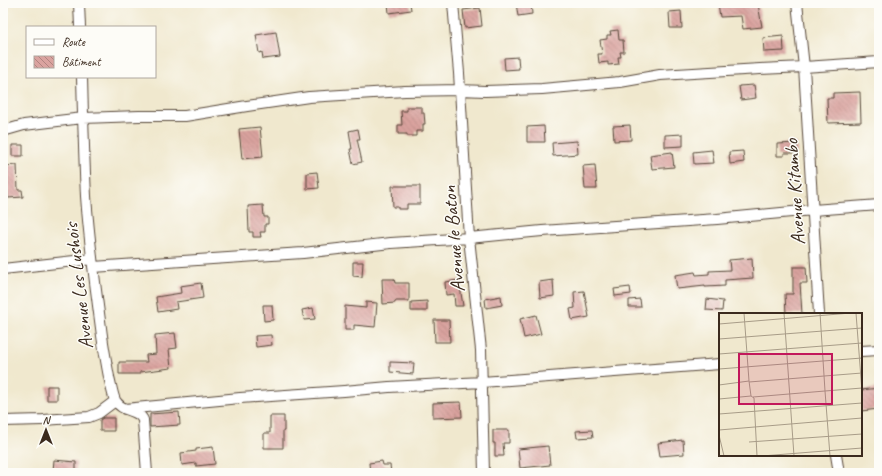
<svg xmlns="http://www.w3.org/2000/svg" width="882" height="476" font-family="Caveat,sans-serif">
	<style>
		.building { fill: url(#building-back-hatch) }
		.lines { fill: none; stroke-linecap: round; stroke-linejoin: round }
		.minor-casing { stroke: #564638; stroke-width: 12 }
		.minor { stroke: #fff; stroke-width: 10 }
		.labels { text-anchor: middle; stroke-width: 3; stroke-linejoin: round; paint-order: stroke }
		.street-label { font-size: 20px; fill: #3b2a1e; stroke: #fdfcf7 }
		.inset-road { fill: none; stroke: #a89c88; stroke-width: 1 }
		.view { fill: #c2185b; fill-opacity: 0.15; stroke: #c2185b; stroke-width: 2 }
		.inset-edge { fill: none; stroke: #3b2a1e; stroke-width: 2 }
	</style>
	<defs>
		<pattern id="building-back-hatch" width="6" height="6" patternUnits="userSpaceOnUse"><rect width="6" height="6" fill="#daa39f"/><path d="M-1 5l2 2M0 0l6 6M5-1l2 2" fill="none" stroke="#b28581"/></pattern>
	</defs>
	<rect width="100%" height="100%" fill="#fdfcf7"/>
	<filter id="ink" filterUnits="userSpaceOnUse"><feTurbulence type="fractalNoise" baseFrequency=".025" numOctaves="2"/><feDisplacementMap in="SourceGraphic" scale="8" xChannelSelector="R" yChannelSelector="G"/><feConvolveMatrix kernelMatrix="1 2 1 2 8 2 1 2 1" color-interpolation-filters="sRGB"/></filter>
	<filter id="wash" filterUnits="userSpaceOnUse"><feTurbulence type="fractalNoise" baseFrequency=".012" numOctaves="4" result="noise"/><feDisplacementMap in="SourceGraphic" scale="16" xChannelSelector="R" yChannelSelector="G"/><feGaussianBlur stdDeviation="0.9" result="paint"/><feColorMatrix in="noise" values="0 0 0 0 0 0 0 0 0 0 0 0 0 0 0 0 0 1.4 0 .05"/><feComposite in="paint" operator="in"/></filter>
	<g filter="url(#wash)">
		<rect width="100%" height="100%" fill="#f0e8ce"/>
		<g id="blocks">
			<path class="building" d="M388 3H410L411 10 389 13Z
				M516 3H531L532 14 518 16Z
				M718 3H745V6L758 4 762 27 743 29 741 16 720 17Z
				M480 8 482 26 465 28 463 10Z
				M681 11 682 28H670L669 12Z
				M618 30 619 40H623L624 52H620L621 57H618L619 64 608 65V62L599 63 598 54H602L600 40 607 39V35H611L610 31Z
				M276 32 280 57 263 59 262 52 259 53 256 35Z
				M783 36 784 51 764 52 763 38Z
				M518 57 519 69 505 70 504 58Z
				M754 85 756 98 741 100 739 86Z
				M860 92 861 122 828 123 827 98H833V93Z
				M407 107H422V113H424L425 124H423V131H416V136H407V134H398V125H402L401 111H407Z
				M630 125 631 140 614 141 613 126Z
				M544 126 545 142H527V127Z
				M260 127 263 157 242 159 239 129Z
				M358 129 360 139H357L362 162 353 164 350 149H352L349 131Z
				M683 134V146L665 147V135Z
				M577 141 578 154 553 156 552 143Z
				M797 143V153H784V156H777V144Z
				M12 145H23V156H12Z
				M712 150 714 163 694 164 693 152Z
				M743 151 744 162 730 164 729 152Z
				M672 152 674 167 652 169 650 155Z
				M17 165 18 190H22L23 197 8 198 7 183H3V166Z
				M595 165 597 189H585L583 166Z
				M317 172 319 188 307 189V173Z
				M392 186H420V204H407V209H398V207H393Z
				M263 205 264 217H268V224H265V232H260L261 237H253V232H249L248 206Z
				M752 258 753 278 725 280V286L705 287V286L677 289 675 275 695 272 696 275 709 274V271L730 270 729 260Z
				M353 262H363L362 277 353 276Z
				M793 267H806L807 283H800L802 314H786L785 294H793Z
				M382 279H394L395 283H409V301H395V303L383 304Z
				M459 280 463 306H455L454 294 446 295 445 282Z
				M553 280 554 296 540 298 539 282Z
				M201 283 203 298 176 302 177 309 158 312 156 297 181 293 180 286Z
				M630 287 631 294 615 296 614 289Z
				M584 291 589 317 572 320 570 309 575 308 574 292Z
				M501 296 502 305 486 308 485 299Z
				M640 299 641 307H629V300Z
				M707 299 723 301 722 311 706 310Z
				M427 301V311H411V302Z
				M366 302 377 303 375 327 354 325V330H345V306L366 308Z
				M263 305H272L273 320 264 321Z
				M313 308 315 319 304 320 302 310Z
				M536 315 541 334 524 338 520 319Z
				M434 320H449L450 342H435Z
				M175 333 177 348 169 349 171 368 140 372V374H119V362H147L146 355 156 354 155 335Z
				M271 335 272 345 256 347 255 336Z
				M390 362 414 363 413 374 390 372Z
				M47 386H57V400H47Z
				M879 388V409L861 411V390Z
				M461 402 462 417 433 418V403Z
				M179 412 180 425 150 427V414Z
				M270 416H284V431H283V448H264V433H270Z
				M103 418H114V431H100V420Z
				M493 430H509V443H503L504 456H495V443H493Z
				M592 430 593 437 577 438 576 431Z
				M683 440 684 454 660 456 658 443Z
				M548 446 550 465 520 468 518 449Z
				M213 447 215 464 196 466V463L182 465 181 453 196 451V449Z
				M54 460 76 462V473L53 471Z
				M382 461 383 465H390L391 473H370L369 463Z"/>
		</g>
	</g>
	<g filter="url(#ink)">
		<use href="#blocks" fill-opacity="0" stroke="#564638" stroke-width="1"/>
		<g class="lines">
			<g class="minor-casing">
				<path id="minor" d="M79 3 80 27
					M453 3 459 73 469 238 481 350 484 473
					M797 3 804 67 819 314
					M82 77C83 116 84 156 86 196 89 240 95 284 101 328 103 345 106 361 109 377 111 384 112 393 115 400 122 413 138 408 143 420L147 473
					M3 131 24 125 83 118 139 116H185L247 106 309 97 405 91 460 90 485 91 542 89 620 82 660 75 760 69 804 67 879 62
					M93 267 303 253 391 243 469 238 542 231 717 219 813 210 879 205
					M3 269 92 259
					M861 351 879 350
					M125 409 240 398 344 391 389 387 482 382 720 364
					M3 421 43 420 89 417 99 413 115 401
					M836 455 839 473"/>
			</g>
			<use href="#minor" class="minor"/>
		</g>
	</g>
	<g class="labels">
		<g class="street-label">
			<text transform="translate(794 192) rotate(-94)" y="7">Avenue Kitambo</text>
			<text transform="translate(453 239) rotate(-95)" y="7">Avenue le Baton</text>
			<text transform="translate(78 286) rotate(-97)" y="7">Avenue Les Lushois</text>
		</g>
	</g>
	<g transform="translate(719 313)">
		<rect width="143" height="143" fill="#f0e8ce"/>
		<path class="inset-road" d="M25 0 30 68 32 83 35 85 38 143M65 0 75 143M101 0 106 78 143 75M137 0 143 79M0 11 132 0M0 26 143 15M0 41 143 30M0 56 143 45M30 69 143 60M0 72 30 68M34 84 106 78 111 143M0 86 32 83M0 101 143 90M0 117 143 105M0 122 5 143M30 129 143 121M43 143 143 135"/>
		<path class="view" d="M20 41H113V91H20Z"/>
		<rect width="143" height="143" class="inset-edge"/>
	</g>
	<rect width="882" height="476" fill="none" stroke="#fdfcf7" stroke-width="16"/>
	<rect x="26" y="26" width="130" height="52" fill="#fdfcf7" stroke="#afa8a0"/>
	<rect x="34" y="39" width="20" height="6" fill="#ffffff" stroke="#afa8a0"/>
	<text x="62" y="46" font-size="12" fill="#3b2a1e">Route</text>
	<rect x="34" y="56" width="20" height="12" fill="url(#building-back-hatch)" stroke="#afa8a0"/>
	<text x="62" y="66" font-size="12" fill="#3b2a1e">Bâtiment</text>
	<g transform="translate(46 430)" stroke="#fdfcf7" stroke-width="3" paint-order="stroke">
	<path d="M0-3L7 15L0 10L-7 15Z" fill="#3b2a1e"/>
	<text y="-6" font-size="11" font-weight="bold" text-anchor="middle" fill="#3b2a1e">N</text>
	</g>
</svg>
